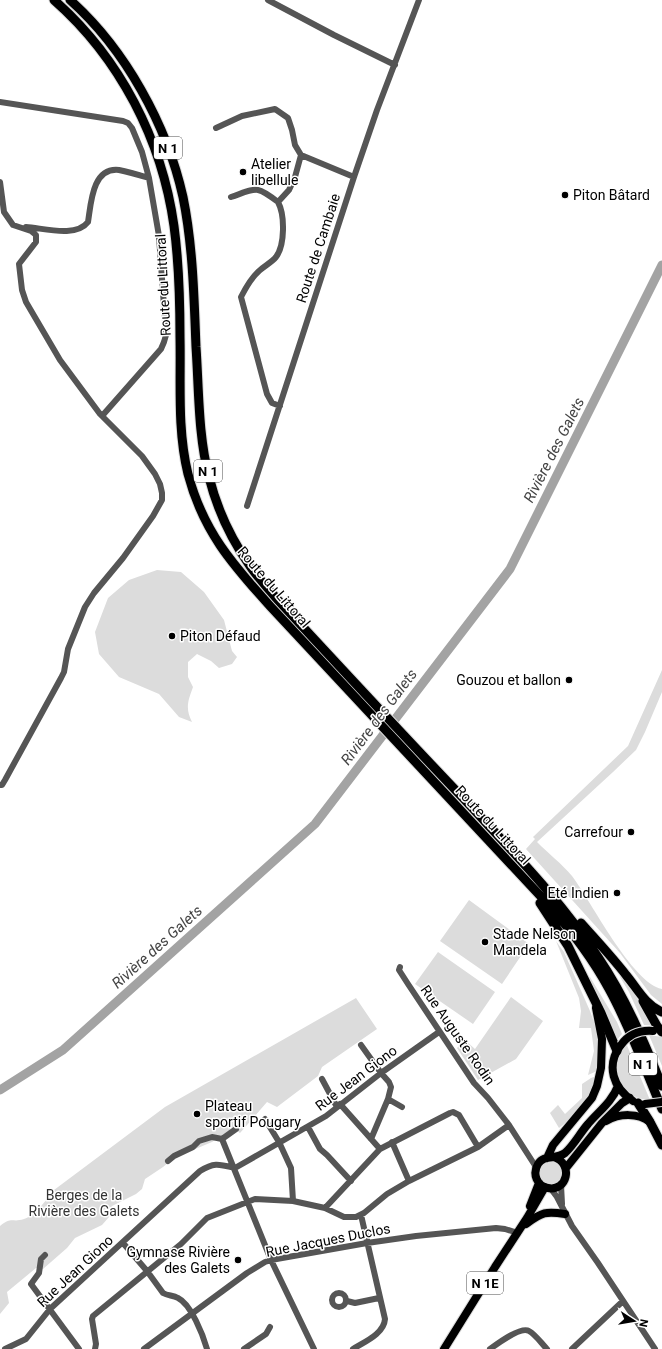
<svg xmlns="http://www.w3.org/2000/svg" width="662" height="1349" font-family="Roboto,sans-serif">
	<style>
		.green { fill: #dcdcdc }
		.lines { fill: none; stroke-linecap: round; stroke-linejoin: round }
		.river { stroke: #a3a3a3; stroke-width: 9 }
		.major-casing { stroke: #dbdbdb; stroke-width: 10 }
		.highway-casing { stroke: #dbdbdb; stroke-width: 11 }
		.minor { stroke: #555; stroke-width: 6 }
		.major { stroke: #000; stroke-width: 8 }
		.highway { stroke: #000; stroke-width: 9 }
		.major-bridge-casing { stroke: #dbdbdb; stroke-width: 10; stroke-linecap: butt }
		.major-bridge { stroke: #000; stroke-width: 8 }
		.poi-dot { fill: #000; stroke: #fff; stroke-width: 1.5 }
		.labels { text-anchor: middle; stroke-width: 3; stroke-linejoin: round; paint-order: stroke }
		.shield { fill: #fff; stroke: #4c4c4c; stroke-width: 1 }
		.shield-label { font-size: 13px; font-weight: bold; fill: #000 }
		.poi-label { font-size: 14px; fill: #000; stroke: #fff; text-anchor: start }
		.street-label { font-size: 14px; fill: #000; stroke: #fff }
		.park-label { font-size: 14px; fill: #333; stroke: #fff }
		.water-label { font-size: 15px; font-style: italic; fill: #444; stroke: #fff }
	</style>
	<rect width="100%" height="100%" fill="#fff"/>
	<path class="green" d="M157 570 181 572 204 592 224 620 232 651 237 657 232 664 219 668 211 661 197 654 188 662V677L193 687C188 701 185 708 192 722L179 717 159 694 119 677 99 654 95 632 108 598 129 580Z
		M662 670V692L645 732 636 750 613 772 537 842C548 853 562 864 572 876 591 901 632 983 662 989V1004L651 995 620 953 526 849 535 839 533 837 628 746Z
		M469 900 529 944 502 984 440 941Z
		M556 941 564 952 590 1011 595 1025 598 1043 597 1071 588 1075 594 1051 591 1028H579L581 1011 579 998Z
		M438 952 495 992 473 1024 415 984Z
		M621 976 632 990 653 1025H644L629 992 620 977Z
		M590 977 617 1022 622 1034 616 1041 589 980Z
		M511 997 543 1021 516 1059 478 1080 457 1048 465 1040 475 1049Z
		M356 998 377 1029 322 1067 318 1076 277 1107 267 1102 240 1133 233 1128 212 1142 174 1158 163 1167 145 1179 142 1189 136 1194 112 1206 109 1217 102 1225 75 1238 67 1248 43 1269 36 1268 7 1292 9 1303 0 1314V1226C12 1216 12 1223 24 1219 35 1216 47 1199 54 1190L165 1107Z
		M649 1035 662 1037V1066Z
		M626 1043 650 1100C629 1099 612 1082 617 1060 618 1054 622 1049 626 1043Z
		M596 1076 593 1092 567 1125 565 1123 559 1128 550 1113 558 1105 565 1114 582 1098V1084L591 1078Z
		M539 1172a12 12 0 1 1 24 0a12 12 0 1 1-24 0Z"/>
	<g class="lines">
		<path class="river" d="M0 1090 63 1050 315 824 510 569 662 265"/>
		<g class="major-casing">
			<path id="major" d="M620 1046C606 1066 613 1088 633 1101
				M606 1121C620 1113 638 1113 650 1122
				M554 1157C574 1164 567 1192 548 1188 537 1186 532 1174 538 1164 544 1154 556 1160 565 1153 574 1145 580 1133 588 1124 598 1112 612 1102 618 1086
				M547 1158 553 1145 592 1098 597 1086 601 1068 602 1039 596 1008
				M566 1168 602 1123 622 1103 630 1098
				M530 1206 539 1183
				M526 1224C542 1212 546 1211 565 1214
				M444 1349 495 1267 527 1218 545 1187"/>
		</g>
		<g class="highway-casing">
			<path id="highway" d="M54 0C120 58 162 140 174 226 179 263 180 300 180 337 181 382 177 429 188 474 203 531 232 564 270 606L546 902C570 929 592 957 609 989 630 1027 645 1069 662 1109
				M70 0C125 49 167 125 183 197 193 246 194 297 196 347 199 390 198 435 209 477 217 509 231 539 250 566 258 578 268 588 277 599 339 666 401 733 464 799 511 850 560 899 598 957 625 997 644 1041 662 1086
				M540 903 568 946 601 1013 617 1051
				M581 923C596 940 612 957 626 975 637 988 645 1005 662 1012
				M643 1001 657 1026 662 1032
				M638 1103 650 1122 662 1145"/>
		</g>
		<path class="minor" d="M268 0 334 35 395 65
			M0 102 123 121 128 123 132 128 142 152 149 178 159 236 166 335 164 342 161 349 102 416
			M216 128 242 116 275 109 288 118 292 130 295 145 301 155 354 177
			M0 182 4 212 13 225 31 231 36 235V242L19 264 22 290 26 302 60 360 100 414 142 456 155 474 160 484 162 493V500L153 516 123 558 94 593 85 607 68 649 64 672 61 678 5 780 2 785H0
			M231 197C257 188 256 185 278 202
			M26 227C43 228 76 238 88 222 91 204 92 167 119 170 129 172 139 175 149 178
			M280 406 272 403 267 394 241 297C246 287 251 278 259 271 264 266 271 263 276 257 285 245 285 215 278 202L289 190 295 177 301 155
			M247 506 354 177 377 110 419 0
			M400 967 399 970 408 984 474 1083 488 1098 509 1125 536 1167
			M361 1045 381 1073 389 1082 391 1087 388 1099 371 1139
			M322 1079 337 1107
			M388 1099 402 1107
			M340 1104 380 1149
			M265 1119 279 1142 291 1168 293 1201
			M308 1127 320 1149 327 1155 351 1181
			M222 1139 236 1129
			M392 1142 409 1181
			M168 1161 174 1156 193 1147 199 1141 212 1137 222 1139 271 1260 314 1349
			M561 1185 562 1204
			M551 1189 557 1197 572 1226 598 1263 655 1349
			M325 1208 380 1149 450 1113 453 1112 459 1115 478 1147
			M123 1243 147 1271 163 1293C168 1296 173 1295 178 1298 191 1304 203 1335 207 1349
			M45 1255 41 1259 39 1273 31 1284 79 1349
			M332 1300a7 7 0 1 1 14 0a7 7 0 1 1-14 0Z
			M347 1301 355 1303 379 1298
			M5 1349 26 1339 50 1309 200 1171C214 1162 219 1164 235 1168L326 1116 381 1073 439 1032
			M95 1349 96 1344 92 1319 93 1316 181 1244 207 1218 255 1199 293 1201 325 1208 344 1217H356L364 1213 387 1194 409 1181 478 1147 509 1125
			M144 1349 247 1273 265 1262 271 1260 367 1243 416 1236 496 1228 505 1229 518 1233
			M244 1349 266 1334 270 1327
			M353 1349C364 1342 384 1334 385 1319L361 1215
			M490 1349C497 1344 521 1326 529 1331 536 1335 541 1343 547 1349
			M572 1349 623 1301"/>
		<use href="#major" class="major"/>
		<use href="#highway" class="highway"/>
		<g class="major-bridge-casing">
			<path id="major-bridge" d="M621 1045C629 1034 640 1030 653 1031
				M645 1104 662 1102"/>
		</g>
		<use href="#major-bridge" class="major-bridge"/>
	</g>
	<g class="poi-dot">
		<circle cx="243" cy="172" r="4"/>
		<circle cx="565" cy="195" r="4"/>
		<circle cx="172" cy="636" r="4"/>
		<circle cx="569" cy="680" r="4"/>
		<circle cx="631" cy="832" r="4"/>
		<circle cx="617" cy="893" r="4"/>
		<circle cx="485" cy="942" r="4"/>
		<circle cx="197" cy="1114" r="4"/>
		<circle cx="238" cy="1260" r="4"/>
	</g>
	<g class="labels">
		<g class="shield">
			<rect x="154" y="137" width="28" height="22" rx="3"/>
			<rect x="194" y="460" width="28" height="22" rx="3"/>
			<rect x="629" y="1053" width="28" height="22" rx="3"/>
			<rect x="467" y="1272" width="36" height="22" rx="3"/>
		</g>
		<g class="shield-label">
			<text x="168" y="153">N 1</text>
			<text x="208" y="476">N 1</text>
			<text x="643" y="1069">N 1</text>
			<text x="485" y="1288">N 1E</text>
		</g>
		<g class="poi-label">
			<text x="251" y="169">Atelier<tspan x="251" dy="16">libellule</tspan></text>
			<text x="573" y="200">Piton Bâtard</text>
			<text x="180" y="641">Piton Défaud</text>
			<text x="561" y="685" text-anchor="end">Gouzou et ballon</text>
			<text x="623" y="837" text-anchor="end">Carrefour</text>
			<text x="609" y="898" text-anchor="end">Eté Indien</text>
			<text x="493" y="939">Stade Nelson<tspan x="493" dy="16">Mandela</tspan></text>
			<text x="205" y="1111">Plateau<tspan x="205" dy="16">sportif Pougary</tspan></text>
			<text x="230" y="1257" text-anchor="end">Gymnase Rivière<tspan x="230" dy="16">des Galets</tspan></text>
		</g>
		<g class="street-label">
			<text transform="translate(318 248) rotate(-72)" y="5">Route de Cambaie</text>
			<text transform="translate(163 285) rotate(-93)" y="5">Route du Littoral</text>
			<text transform="translate(274 587) rotate(49)" y="5">Route du Littoral</text>
			<text transform="translate(493 825) rotate(47)" y="5">Route du Littoral</text>
			<text transform="translate(458 1035) rotate(55)" y="5">Rue Auguste Rodin</text>
			<text transform="translate(356 1078) rotate(-37)" y="5">Rue Jean Giono</text>
			<text transform="translate(328 1240) rotate(-11)" y="5">Rue Jacques Duclos</text>
			<text transform="translate(75 1271) rotate(-43)" y="5">Rue Jean Giono</text>
		</g>
		<g class="park-label">
			<text x="84" y="1200">Berges de la<tspan x="84" dy="16">Rivière des Galets</tspan></text>
		</g>
		<g class="water-label">
			<text transform="translate(554 450) rotate(-63)" y="5">Rivière des Galets</text>
			<text transform="translate(379 717) rotate(-53)" y="5">Rivière des Galets</text>
			<text transform="translate(157 947) rotate(-42)" y="5">Rivière des Galets</text>
		</g>
	</g>
	<g transform="translate(634 1321) rotate(102)" stroke="#ffffff" stroke-width="3" paint-order="stroke">
	<path d="M0-3L7 15L0 10L-7 15Z" fill="#000000"/>
	<text y="-6" font-size="11" font-weight="bold" text-anchor="middle" fill="#000000">N</text>
	</g>
</svg>
